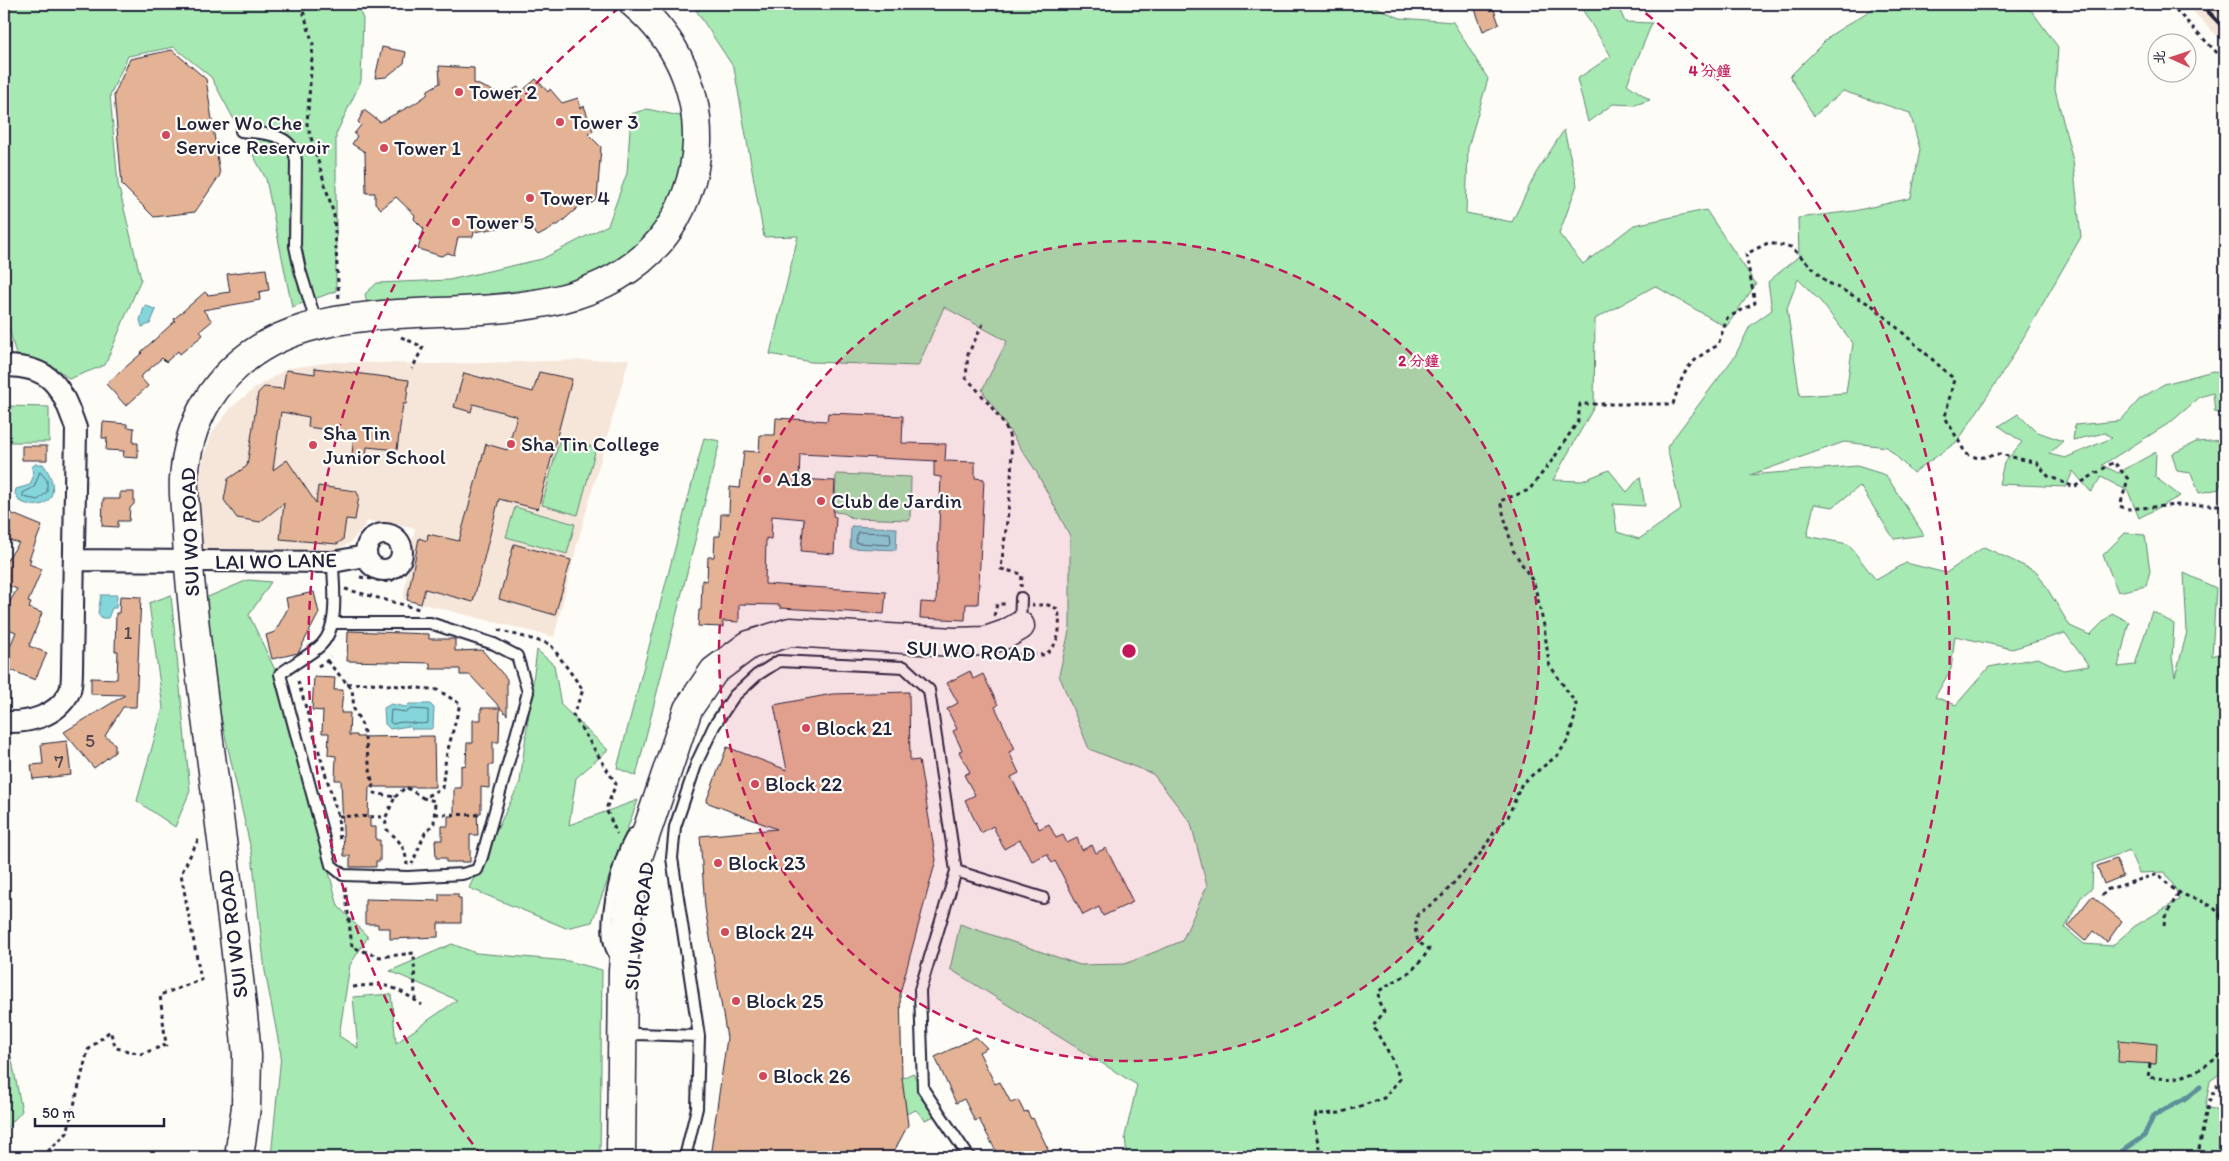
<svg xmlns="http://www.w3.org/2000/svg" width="2229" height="1161" font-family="Itim,'LXGW WenKai TC',sans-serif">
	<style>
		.built { fill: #f6e6da }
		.green { fill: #a7e9b2; stroke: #648676; fill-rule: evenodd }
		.water { fill: #85d6db; stroke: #5d8e9b }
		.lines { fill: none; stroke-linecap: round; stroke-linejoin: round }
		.shore { stroke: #4a6a7b; stroke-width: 1 }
		.stream { stroke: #5d8e9b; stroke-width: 5 }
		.building { fill: #e4b395; stroke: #22223b }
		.lane-casing { stroke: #22223b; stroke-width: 14 }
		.street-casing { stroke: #22223b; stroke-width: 24 }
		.secondary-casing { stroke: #22223b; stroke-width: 31 }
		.path { stroke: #22223b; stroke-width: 3; stroke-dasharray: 4 4; stroke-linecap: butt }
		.lane { stroke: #fdfcf7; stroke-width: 10 }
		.street { stroke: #fdfcf7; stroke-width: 20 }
		.secondary { stroke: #fdfcf7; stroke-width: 28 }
		.rail { stroke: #22223b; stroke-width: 4 }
		.ring { fill: none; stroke: #c2185b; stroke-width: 2.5; stroke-dasharray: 9 6 }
		.poi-dot { fill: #d1495b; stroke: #fdfcf7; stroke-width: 2 }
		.labels { text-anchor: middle; stroke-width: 4.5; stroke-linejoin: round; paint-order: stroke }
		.number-label { font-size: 19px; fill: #524652 }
		.poi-label { font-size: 21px; fill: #22223b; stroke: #fdfcf7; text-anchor: start }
		.street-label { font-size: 21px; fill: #22223b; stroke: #fdfcf7 }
		.centre { fill: #c2185b; stroke: #fdfcf7; stroke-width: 2.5 }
		.ring-label { font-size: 15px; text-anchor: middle; font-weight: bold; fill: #c2185b; stroke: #fdfcf7; stroke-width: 4.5; stroke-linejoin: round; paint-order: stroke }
	</style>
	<rect width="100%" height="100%" fill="#fdfcf7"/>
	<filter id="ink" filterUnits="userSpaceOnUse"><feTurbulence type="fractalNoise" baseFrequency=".02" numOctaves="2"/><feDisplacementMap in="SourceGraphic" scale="10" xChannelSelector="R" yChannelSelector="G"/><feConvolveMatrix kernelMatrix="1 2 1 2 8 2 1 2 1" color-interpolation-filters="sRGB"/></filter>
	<g filter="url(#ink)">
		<path class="built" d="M2186 4H2225V44L2218 37Z
			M629 359 578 541 554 637 403 599 415 528 368 521 350 543 334 551 201 549 198 495 203 458 213 431 231 408 255 388 288 368 334 362 436 364Z"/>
		<path class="green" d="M4 4H357L363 19 361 81 336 134V291L292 307 266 179 211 77 174 47 128 56 110 95 118 184 141 279 105 365 69 379C53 364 38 358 16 355L4 309Z
			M692 4H1368L1400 18 1453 22 1488 79 1468 147 1466 213 1512 222 1536 173 1564 130 1577 185 1559 234 1583 264 1634 225 1706 210 1756 284 1726 327 1655 286 1595 319 1594 407 1553 480 1582 481 1609 470 1627 492 1640 477 1645 506 1613 504 1617 532 1639 539 1681 510 1667 447 1735 356 1750 326 1772 310 1768 282 1799 256 1798 218 1854 211 1911 198 1920 149 1910 113 1843 91 1814 116 1790 76 1831 35 1880 4H1989L2031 10 2058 47 2055 89 2073 161 2081 237 2007 366 1958 441 1913 473 1887 447 1844 442 1750 475 1857 466 1886 475 1924 535 1894 539 1860 486 1833 507 1814 504 1807 536 1848 544 1876 580 1906 563 1946 573 1984 547 2037 572 2070 626 2090 635 2112 613 2129 622 2118 667 2135 665 2152 611 2174 624 2172 657 2175 677 2187 632 2184 573 2216 588 2212 656 2225 651V812L2223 826 2225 831V1070L2210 1081 2205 1108 2225 1110V1157H1127L1125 1136 1137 1085 950 969 960 924 1080 965 1125 964 1182 941 1207 886 1191 823 1153 774 1089 749 1059 675 1070 627V536L1036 471 982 390 1007 341 944 307 918 366 811 362 770 354 798 236 764 237 734 68ZM1798 279 1821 302 1853 343 1846 393 1800 396 1787 308ZM2065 633 2089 666 2063 670 2038 658 1989 667 1956 705 1935 697 1951 669 1955 636 2012 649ZM2129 850 2139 873 2165 872 2176 890 2179 900 2135 926 2112 946 2084 944 2065 928 2081 897 2092 888 2093 864Z
			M1579 4H1617L1625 22 1652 23 1627 84 1650 100 1635 105 1613 104 1588 122 1577 79 1611 56Z
			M647 109 684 117V162L675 205 638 244 608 270 564 285 386 307 367 304 365 294 377 283 449 280 542 259 608 225 627 173 631 114Z
			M2213 371 2225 373V415L2215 412 2213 393 2200 397 2171 422 2102 465 2118 473 2156 452 2155 477 2180 496 2139 518 2128 491 2101 477 2091 492 2073 471 2066 487 1999 484 2004 463 2022 442 1999 426 2018 414 2035 431 2063 441 2049 454 2065 458 2112 438 2105 433 2073 440 2075 425 2120 421 2140 399 2164 384Z
			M4 406 49 407V442H4Z
			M560 438 596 448 578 515 542 505Z
			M704 438 720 441 636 776 617 768Z
			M2225 440V471L2219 489 2199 493 2191 473 2177 471 2172 454 2196 442Z
			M836 474 911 477 910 520 852 518 844 513 835 512Z
			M515 507 575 524 567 554 506 537Z
			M2125 533 2145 535 2150 571 2146 586 2118 592 2103 555Z
			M248 580 271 582 249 615 275 670 338 906 368 937 350 965 339 1036 358 1048 353 997 391 994 396 1043 457 1000 390 971 452 944 476 953 568 961 602 970 600 1157H271L281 1055 265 971 252 854 218 704 203 599Z
			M171 595 190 791 175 827 137 801 163 708 149 603Z
			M537 650 554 665 561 705 608 750 576 778 569 825 638 800 592 922 566 928 469 888 520 782Z
			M4 1021 22 1111 4 1131Z
			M913 1073 935 1116 925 1120 916 1110 886 1122 888 1085Z"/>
		<path class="water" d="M145 305 156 310 150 324 142 327 140 320Z
			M35 464H43C63 490 50 516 19 501L15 493 16 489 30 485 33 477 32 467Z
			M851 526 897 528 896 550 850 548Z
			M101 595H117L116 608H112L108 618H102L98 613Z
			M391 704 406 707 409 704H430L434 708 433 727 431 729H412L409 726 390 729 385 724 384 708Z"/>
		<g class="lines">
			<path class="shore" d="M40 472 47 480V492L38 500 23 497V493L34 487Z
				M858 532 890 533 891 543 889 545 857 543 856 541Z
				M412 709 428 710V723C415 726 407 719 393 724L390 722 391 710 406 712Z"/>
			<path class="stream" d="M2119 1157 2121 1152 2144 1136 2154 1115 2184 1099 2200 1087"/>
		</g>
		<path class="building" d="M1473 4H1492L1499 24 1483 31Z
			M382 47 406 52 404 63 386 77 375 78Z
			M172 50 206 79 220 175 195 212 154 217 122 185 114 95 130 59Z
			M439 66 474 68V83L503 95 518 87 522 91 536 79 548 92 550 89 562 103 578 98 580 108 584 106 593 131 588 134 601 147 597 199 592 203H583L558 225H554L551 229 538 236 524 221 520 224 474 232 473 237H458L454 255 448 253 441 256 418 249 424 229 414 219 415 215 396 197 381 209 375 203V193H366L365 152 352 144 357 136 354 134 361 125 358 122 364 110 380 122 414 104 427 95 428 90 440 83Z
			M266 269 269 290 259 292 260 300 203 310 212 321 200 331 203 335 180 354 178 351 166 362 162 358 140 377 148 386 126 406 106 384 142 353 141 352 175 321 174 319 205 292 208 295 230 292 227 274Z
			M315 368 409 380 406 404H403L397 450 367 447 366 457 352 455 354 434 308 427 309 417 281 412 273 470 287 460 316 503 318 486 356 491 359 496 355 520 346 519 343 540 337 544 280 539 284 503 260 522 237 518 224 500 228 479 247 466 258 393 264 387 283 389 286 370 315 374Z
			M539 372 572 379 538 509 499 499 473 602 425 589 421 604 407 600 419 538 427 541 428 534 459 541 486 444 507 450 517 416 473 404 471 412 454 407 464 373 533 392Z
			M828 413 903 416 902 443 946 444 945 461 975 462V478L984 479 978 604H966L965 620 920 618 921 602 936 603 941 477 934 476V461H937L800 454 799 479 835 481 833 516 836 517 834 554 801 551 804 519 772 516 771 539 766 538 765 584 886 592 884 614 780 608V605L739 604V622L723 621V627L698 626 699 610H701L702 580 707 581 708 557H714L715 536H720L721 514H729L730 487 740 488 744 451 759 452 760 435H775L776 418 827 421Z
			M103 422 127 424V427L134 428 133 443H138V458L123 457 124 451 106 450 107 438H102Z
			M22 446H47V460H22Z
			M120 492H134V504L130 508 129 521H118V527L102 526 103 499H120Z
			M8 512 42 526 29 559H31L29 564 42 569 28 602 31 603 29 608 42 613 29 646 47 653 35 680 4 667V661L16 632 5 628 9 619 4 618V612L17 589 4 584 8 575 4 573V568L7 560 19 543 8 540 11 533 4 530Z
			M514 544 571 560 555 615 499 599Z
			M314 592 319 613 298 653 272 659 266 635 275 632 288 608 286 598Z
			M120 596 141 597 136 707H123L105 736 115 744V752L94 768 64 732 125 695 91 694V678L117 679 118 651H115L116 613H119Z
			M348 631 429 634V639H455V651L482 650 507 679V715L470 675H460V669H430V663L347 661Z
			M970 671 973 679 983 674 998 705 995 707 1015 749 1009 752 1019 773 1011 777 1034 822 1036 821 1039 829 1049 824 1056 838 1063 835 1067 843 1077 838 1082 850 1092 845 1096 853 1106 848 1133 902 1103 916 1099 907 1083 915 1055 861 1052 863 1047 854 1032 861 1020 840 1004 849 993 826 981 833 965 800 975 795 964 775 970 772 959 752 962 750 953 731 957 729 947 709 958 703 947 683Z
			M314 677 335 678 334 690H343L341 713H350L349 735H357V737L434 736 435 787H369L368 818H370V827H376V840H380V861H376V867H350V856H344L341 780H335L336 756 328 755 329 733H322L323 711 312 710Z
			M909 692 910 761 919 760 936 860 900 993 902 1078 908 1125 891 1157H710L727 1038 705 908 700 836 777 829 706 802 727 747 787 770 774 705 832 694Z
			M481 708H500L499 742H493V765H489V788L481 787V813H477L478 835H470V862H446V858H436L435 840H442V826H448V816H454V788H461V766L466 765 467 743H473V720H481Z
			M67 741 71 775 33 779 31 765 43 764 41 744Z
			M2116 859 2123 876 2104 884 2097 866Z
			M439 894H458V898H461V923H438V937L390 939V928H378V924H365V899L439 901Z
			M2092 896 2122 921 2107 942 2093 931 2085 941 2068 926Z
			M976 1037 987 1048 979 1052 995 1084 1000 1082 1011 1103 1018 1100 1024 1112 1027 1111 1031 1119 1033 1118 1048 1149 1031 1157H999L979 1119 975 1121 964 1099 956 1103 935 1057Z
			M2119 1040 2157 1044 2156 1064 2118 1062Z"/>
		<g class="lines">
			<g class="lane-casing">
				<path id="lane" d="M241 131C264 134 293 132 296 161L295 246 300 270 317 325
					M333 623H430L494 644 517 656 528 692 482 857 477 870 462 874 408 877 343 875 331 865 280 674C292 665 304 658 315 650 342 632 333 589 333 562
					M1020 625 1021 598
					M956 871 1043 898
					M617 958C614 954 611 949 610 944 603 918 619 856 633 834
					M624 1035 636 1034 699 1036
					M685 1157 697 1108 699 1036 672 858 675 827 697 762 714 726 734 696 757 675 779 661 904 667 929 690 956 871 920 990 923 1089 969 1157"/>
			</g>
			<g class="street-casing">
				<path id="street" d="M4 366C52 366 61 386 76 428L72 670C72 677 72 687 69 693 56 717 28 723 4 722
					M366 552a18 18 0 1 1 36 0a18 18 0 1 1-36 0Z
					M74 560 333 562 365 556"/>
			</g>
			<g class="secondary-casing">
				<path id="secondary" d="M239 1157 246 1107 247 1055C235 927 216 799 200 671 194 621 188 571 186 521 185 507 183 492 184 478 186 453 193 425 206 403 302 244 545 375 660 241 682 214 696 177 697 142 698 87 676 39 634 4
					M621 1157 623 970 628 911 637 860 688 709 714 671 749 645 790 632 954 642 986 641 1006 634 1020 626"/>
			</g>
			<path class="path" d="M301 4 313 44 307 124 334 215 339 300
				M2170 4 2225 61
				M983 324 968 354 966 378C976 387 1003 420 1008 432 1018 458 1004 539 1001 569L1022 574 1021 587
				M401 337 423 347 412 369
				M360 577 389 582 402 574C405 564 410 553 409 542 406 526 381 521 368 529 365 531 364 536 362 539
				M345 589 419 609
				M994 616 997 604H1008
				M498 630 550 644 583 690 573 715 616 784 606 809 617 834
				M1016 654 1045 655C1060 644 1061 627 1058 609L1048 605H1032
				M327 661 352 689 354 709 363 727 374 793 395 797 385 819 387 830C399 839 406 849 407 865
				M318 666 327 661 330 656
				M298 681 338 816 340 843
				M347 684 371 683 438 690 460 704 446 757 442 788 423 798 435 801 434 823 425 833 412 864
				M395 797 406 787 423 798
				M435 814 482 815
				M338 816 386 817
				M345 887 352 947 380 957 414 953 415 1001
				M2102 896 2106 890 2158 874C2164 879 2169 886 2175 890 2195 903 2215 898 2225 925
				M2164 926 2165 917 2179 892
				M2225 942C2223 958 2220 973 2225 989
				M353 987C388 982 394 986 422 1005
				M2150 1064 2148 1077C2182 1083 2199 1071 2225 1052
				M42 1157 67 1133 88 1050 110 1031 116 1048 141 1054 166 1045 160 995 201 980 181 874 199 838
				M1321 1157 1314 1124 1316 1114 1340 1113 1384 1098 1400 1079 1391 1057 1373 1026 1384 1012 1379 1002 1378 992C1387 984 1397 981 1407 974 1416 967 1423 959 1429 949L1418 942 1415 928 1418 914 1440 898 1480 854 1495 831 1508 817 1522 783 1558 755 1569 738 1575 716 1576 704 1549 664 1544 626 1534 583 1513 550 1500 501 1529 490 1554 458 1578 421 1580 404H1673C1684 370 1686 363 1718 345L1727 318 1755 303 1746 254 1768 243 1791 247 1827 282 1873 306 1954 379 1945 417 1966 454 1978 458 2000 454 2037 463 2048 476 2074 487 2114 462 2128 479 2120 506 2127 509 2179 505H2225
				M2197 1157C2205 1129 2203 1098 2225 1076"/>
			<use href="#lane" class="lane"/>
			<use href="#street" class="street"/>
			<use href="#secondary" class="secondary"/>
			<path class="rail" d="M2201 4 2225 29
				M2215 4 2225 15"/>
		</g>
	</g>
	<circle cx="1129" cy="651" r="410" fill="#c2185b" fill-opacity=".12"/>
	<g class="ring">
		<circle cx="1129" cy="651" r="410"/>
		<path d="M482 1156A821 821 0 0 1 624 4M1634 4A821 821 0 0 1 1776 1156"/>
	</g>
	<g class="poi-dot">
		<circle cx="459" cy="92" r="5"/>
		<circle cx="560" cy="122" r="5"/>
		<circle cx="166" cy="135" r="5"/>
		<circle cx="384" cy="148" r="5"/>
		<circle cx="530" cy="198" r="5"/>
		<circle cx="456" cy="222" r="5"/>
		<circle cx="511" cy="444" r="5"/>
		<circle cx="313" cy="445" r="5"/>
		<circle cx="767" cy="479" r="5"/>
		<circle cx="821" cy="501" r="5"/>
		<circle cx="806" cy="728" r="5"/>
		<circle cx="755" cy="784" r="5"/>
		<circle cx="718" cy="863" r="5"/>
		<circle cx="725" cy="932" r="5"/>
		<circle cx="736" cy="1001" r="5"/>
		<circle cx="763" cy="1076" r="5"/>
	</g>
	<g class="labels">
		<g class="number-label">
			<text x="128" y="639">1</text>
			<text x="90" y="747">5</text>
			<text x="59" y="768">7</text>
		</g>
		<g class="poi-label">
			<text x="469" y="99">Tower 2</text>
			<text x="570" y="129">Tower 3</text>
			<text x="176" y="130">Lower Wo Che<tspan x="176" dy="24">Service Reservoir</tspan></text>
			<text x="394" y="155">Tower 1</text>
			<text x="540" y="205">Tower 4</text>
			<text x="466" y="229">Tower 5</text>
			<text x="323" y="440">Sha Tin<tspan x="323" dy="24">Junior School</tspan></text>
			<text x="521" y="451">Sha Tin College</text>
			<text x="777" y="486">A18</text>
			<text x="831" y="508">Club de Jardin</text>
			<text x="816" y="735">Block 21</text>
			<text x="765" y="791">Block 22</text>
			<text x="728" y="870">Block 23</text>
			<text x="735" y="939">Block 24</text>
			<text x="746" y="1008">Block 25</text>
			<text x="773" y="1083">Block 26</text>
		</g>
		<g class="street-label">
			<text transform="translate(190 532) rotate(-92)" y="7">SUI WO ROAD</text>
			<text transform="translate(276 561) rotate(-1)" y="7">LAI WO LANE</text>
			<text transform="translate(971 651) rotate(3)" y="7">SUI WO ROAD</text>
			<text transform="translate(639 926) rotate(-83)" y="7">SUI WO ROAD</text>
			<text transform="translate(233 934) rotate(-97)" y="7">SUI WO ROAD</text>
		</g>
	</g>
	<circle cx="1129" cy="651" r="8" class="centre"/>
	<g class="ring-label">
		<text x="1710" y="76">4 分鐘</text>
		<text x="1419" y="366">2 分鐘</text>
	</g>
	<rect width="2229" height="1161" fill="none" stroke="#fdfcf7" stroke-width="20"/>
	<rect x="10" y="10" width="2209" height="1141" fill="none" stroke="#22223b" stroke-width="2" filter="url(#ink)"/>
	<g transform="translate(2172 58) rotate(273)"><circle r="24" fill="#fdfcf7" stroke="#a5a5ac"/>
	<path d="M0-4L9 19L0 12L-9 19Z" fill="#d1495b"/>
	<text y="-8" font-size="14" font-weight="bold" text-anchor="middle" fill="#22223b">北</text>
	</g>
	<path d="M35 1118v8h129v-8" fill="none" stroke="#22223b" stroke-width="2.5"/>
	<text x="42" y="1118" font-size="15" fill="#22223b" stroke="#fdfcf7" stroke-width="4" paint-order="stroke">50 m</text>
</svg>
